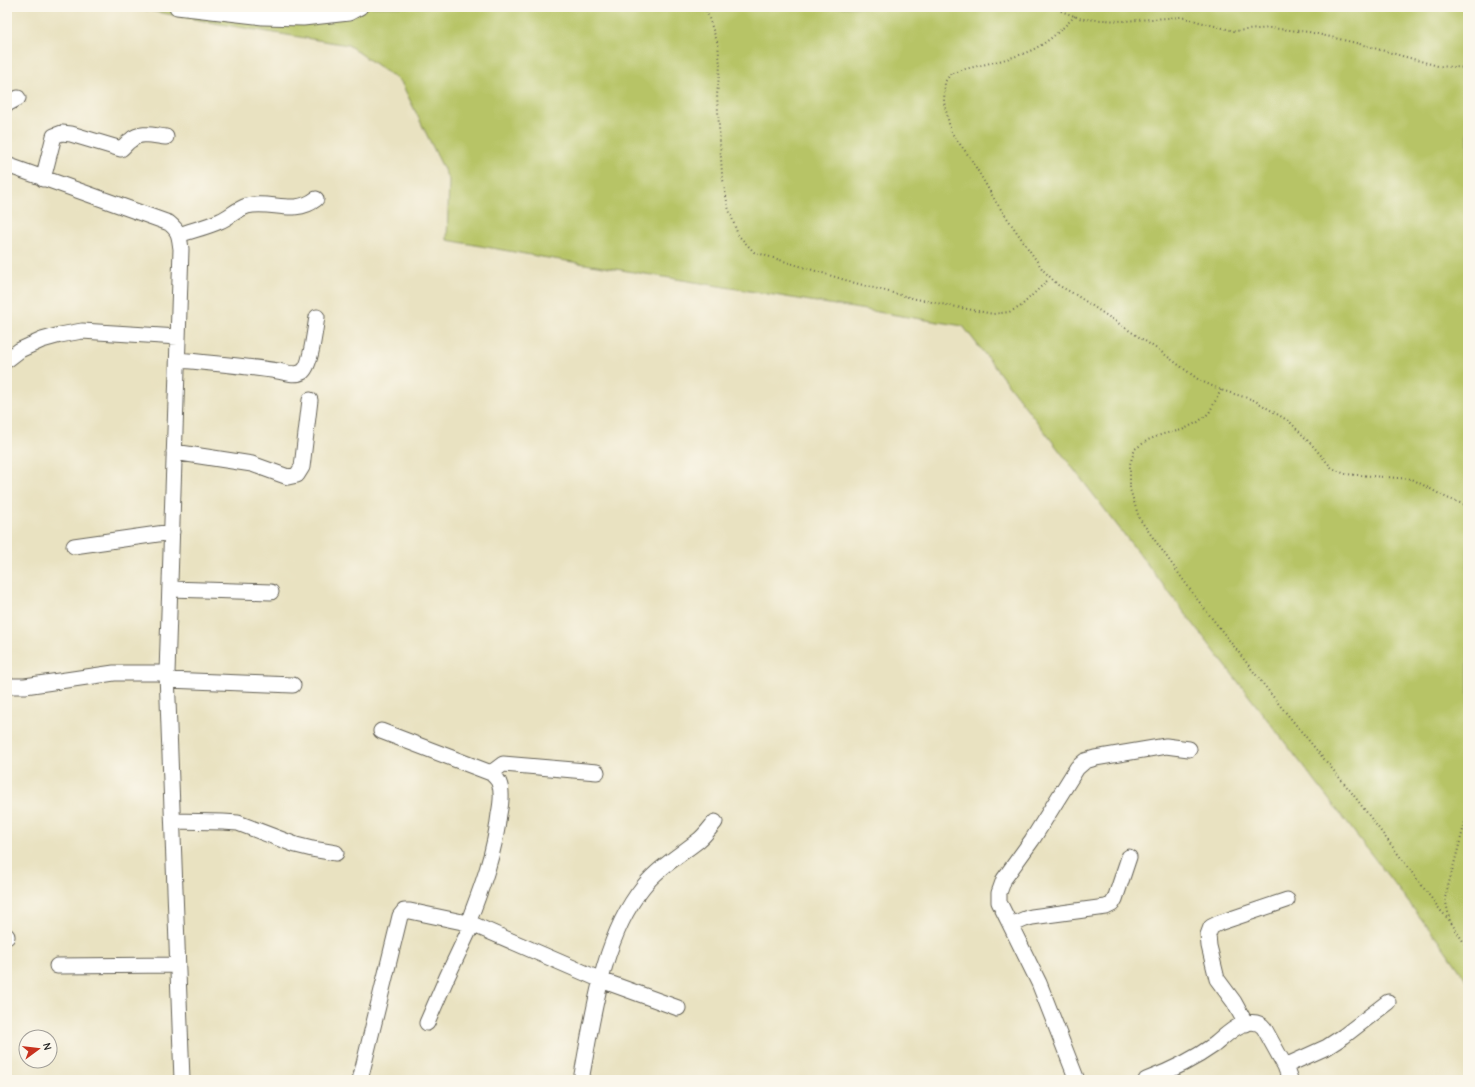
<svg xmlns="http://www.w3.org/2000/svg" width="1475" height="1087" font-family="'Comic Neue',sans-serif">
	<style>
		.green { fill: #b7c466; stroke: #6a7041 }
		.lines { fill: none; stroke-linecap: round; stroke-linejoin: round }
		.minor-casing { stroke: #646156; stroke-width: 17 }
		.path { stroke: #646156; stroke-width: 2; stroke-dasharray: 1 3; stroke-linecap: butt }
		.minor { stroke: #fff; stroke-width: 15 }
	</style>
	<rect width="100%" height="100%" fill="#fbf7ec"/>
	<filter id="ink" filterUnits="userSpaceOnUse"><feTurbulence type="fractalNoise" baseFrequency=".025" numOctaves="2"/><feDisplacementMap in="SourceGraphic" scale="8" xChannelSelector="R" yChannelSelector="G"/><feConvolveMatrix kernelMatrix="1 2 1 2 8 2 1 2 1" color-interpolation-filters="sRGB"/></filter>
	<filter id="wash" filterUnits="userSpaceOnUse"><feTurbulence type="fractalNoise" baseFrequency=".012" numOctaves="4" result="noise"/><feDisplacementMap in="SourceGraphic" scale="16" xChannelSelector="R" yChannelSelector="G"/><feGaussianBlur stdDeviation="0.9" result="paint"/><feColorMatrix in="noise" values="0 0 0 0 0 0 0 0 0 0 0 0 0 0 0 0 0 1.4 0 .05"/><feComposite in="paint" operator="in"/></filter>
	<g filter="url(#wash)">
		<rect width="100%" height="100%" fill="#e9e2c1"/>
		<path class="green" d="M131 7H1468V982L1443 947 963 326 542 257 447 240 449 180 401 82 348 45 220 24Z"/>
	</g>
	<g filter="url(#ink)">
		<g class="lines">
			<g class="minor-casing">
				<path id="minor" d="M177 7 263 17 303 18 349 13 360 7
					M7 104 18 98
					M7 165 169 223C180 232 179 236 181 249L167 673 182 1080
					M43 179 54 136 62 133 71 134 121 149C125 146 127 142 131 140 140 131 155 136 166 137
					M179 235C193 230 207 227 220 221 230 217 237 209 247 206 271 200 294 216 316 199
					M7 360 20 350 42 340 60 335 82 331 178 337
					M178 360C211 363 245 366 278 371 284 372 295 376 302 372 311 367 315 328 317 317
					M174 452 252 464 288 477 297 475 302 467 310 400
					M74 546 172 532
					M170 589 271 592
					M168 680 293 685
					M7 686H25L114 673H167
					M381 731 491 773C494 776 498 779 499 783 503 792 501 804 499 814 495 852 482 887 468 923
					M491 773 503 764 597 772
					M173 821 223 822 238 823 296 845 312 849 336 853
					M1011 925 1025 919 1032 917 1106 907 1112 904 1115 899 1129 857
					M7 936V937
					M57 966 178 965
					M427 1023 447 977 472 924
					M1246 1024 1234 1002 1217 979 1209 946 1208 935 1211 927 1219 923 1287 900
					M1285 1066 1327 1047 1344 1036 1388 1002
					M360 1080 400 916 404 911H410L472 924 601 980 678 1008
					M581 1080C593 1017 602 938 643 887 658 868 680 855 699 840 705 835 710 828 715 822
					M1077 1080 1039 983 999 902V893L1004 879 1032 840 1077 768 1085 761 1095 758 1166 746 1189 749
					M1146 1080C1170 1071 1193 1060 1214 1045 1222 1039 1229 1031 1239 1026 1247 1022 1258 1020 1264 1028L1285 1066 1290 1080"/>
			</g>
			<path class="path" d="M705 7 718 44 720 66 717 95 722 174 728 207 738 235 754 252 855 283 916 299 993 314 1009 312 1020 307 1049 279
				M1054 7 1061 11 1082 19 1123 21 1181 17 1234 31 1270 28 1309 32 1356 43 1438 66 1468 68
				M1075 16C1063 28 1051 40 1036 48 1014 60 976 65 951 73L945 82 944 102 951 132 971 159 996 202 1043 270 1058 285 1076 295 1160 351 1199 380 1221 390 1254 400 1290 422 1312 445 1332 468 1345 474 1412 479 1447 498 1468 506
				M1221 390 1209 413 1198 422 1182 430 1163 434 1148 440 1135 449 1130 464V489L1139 518 1197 599 1278 703 1352 793 1441 911 1450 921
				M1468 811 1445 898 1450 921 1468 949"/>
			<use href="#minor" class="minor"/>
		</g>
	</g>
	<rect width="1475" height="1087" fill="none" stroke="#fbf7ec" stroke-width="24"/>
	<g transform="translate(38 1049) rotate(75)"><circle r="19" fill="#fbf7ec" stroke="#a29f99"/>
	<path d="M0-3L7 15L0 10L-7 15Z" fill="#c8321e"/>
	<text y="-6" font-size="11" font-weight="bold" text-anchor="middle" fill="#1c1c1c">N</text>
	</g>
</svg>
